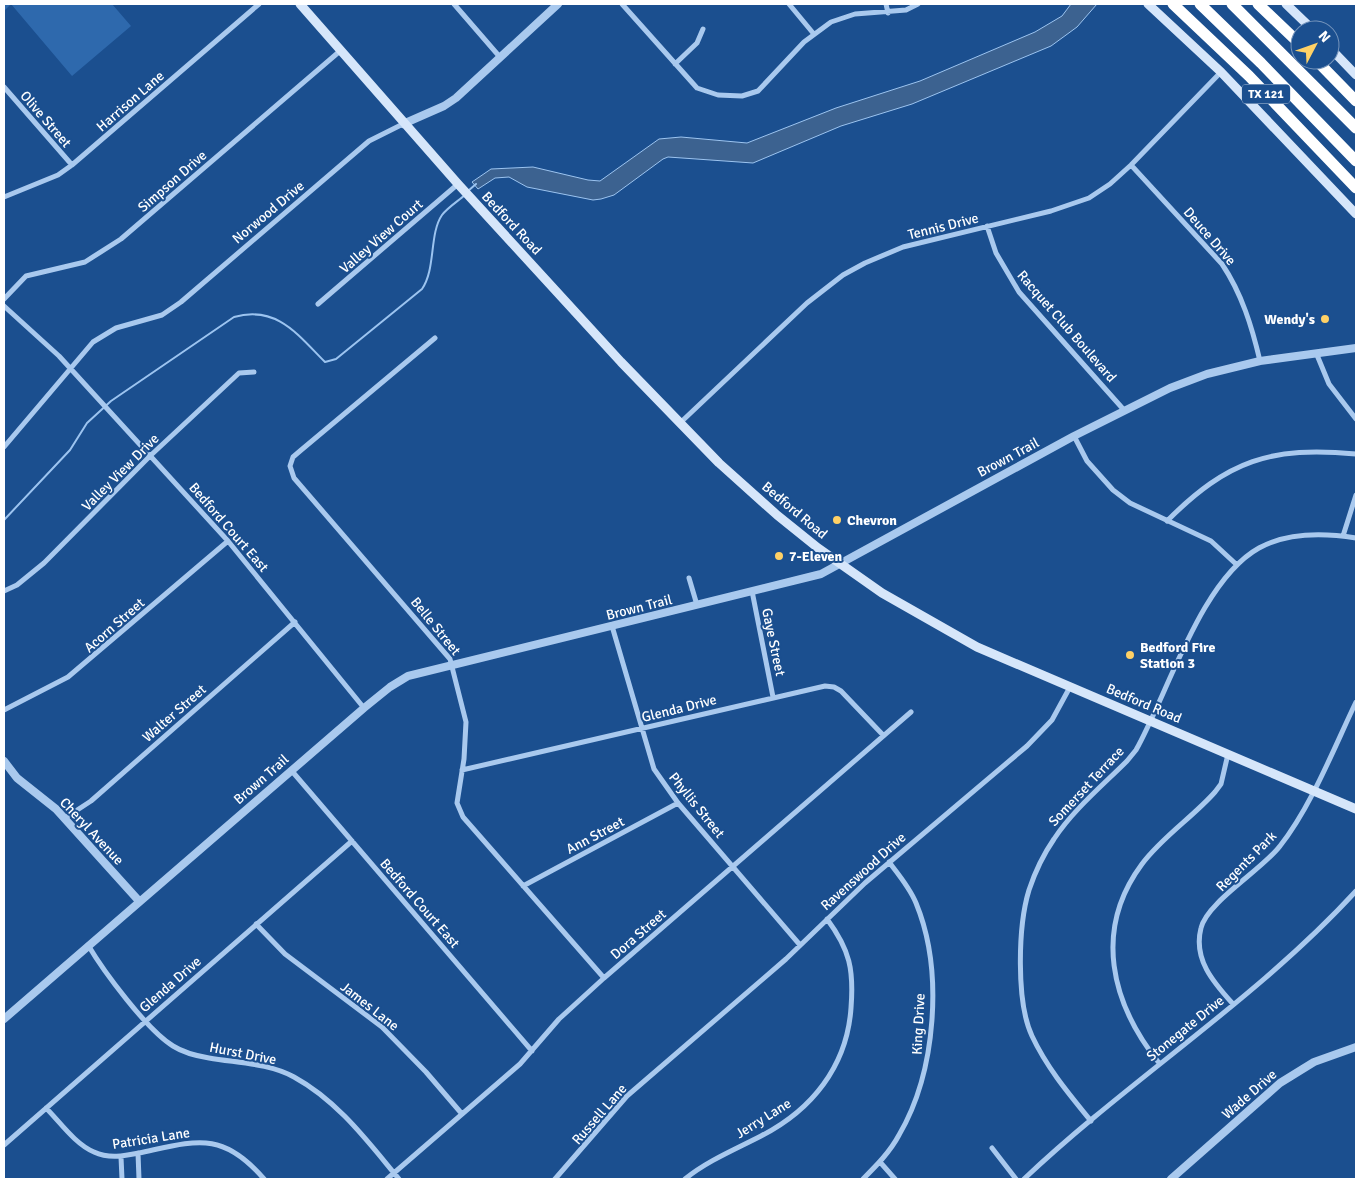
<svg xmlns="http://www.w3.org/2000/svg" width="1360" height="1183" font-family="Signika,sans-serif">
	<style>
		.green { fill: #2e69ad }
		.water { fill: #3c6290; stroke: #9cc4f0 }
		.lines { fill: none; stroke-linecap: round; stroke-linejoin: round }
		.stream { stroke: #9cc4f0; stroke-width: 2 }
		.minor { stroke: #a9c9ee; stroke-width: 5 }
		.tertiary { stroke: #a9c9ee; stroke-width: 8 }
		.secondary { stroke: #d6e6fa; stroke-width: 9 }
		.motorway { stroke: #fff; stroke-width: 11 }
		.poi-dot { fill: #ffd166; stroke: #1b4f8f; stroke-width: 2 }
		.labels { text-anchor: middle; stroke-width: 4; stroke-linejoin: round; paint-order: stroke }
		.shield { fill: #1b4f8f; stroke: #bbcadd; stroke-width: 1 }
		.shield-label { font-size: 12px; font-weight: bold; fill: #fff }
		.street-label { font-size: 14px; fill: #fff; stroke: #1b4f8f }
		.poi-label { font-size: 14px; font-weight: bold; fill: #fff; stroke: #1b4f8f; text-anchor: start }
	</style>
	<rect width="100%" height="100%" fill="#1b4f8f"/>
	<path class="green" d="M4 4H112L131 26 72 76 11 4 4 11Z"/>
	<path class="water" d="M1071 4H1097L1077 27 1051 46 912 104 841 126 753 163 668 157 663 159 614 195 601 199 593 200 527 187 509 177 495 178 478 189 472 182 491 169 533 167 588 180 600 181 659 139 681 137 747 143 836 108 920 81 1035 32 1062 16Z"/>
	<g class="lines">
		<path class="stream" d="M468 191 476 184
			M4 520 70 450 87 423 111 401 234 317C277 305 298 335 325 362L336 359 422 289C436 269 429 234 442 215 447 208 458 201 465 195"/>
		<path class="minor" d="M454 4 499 56
			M622 4 697 88 718 95 742 96 758 91 804 42 831 22 855 14 906 10 918 4
			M789 4 813 33
			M886 4 888 13
			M675 64 697 43 703 29
			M4 87 72 165
			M1131 165 1222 264C1242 294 1252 327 1260 361
			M4 197 58 175 72 165 259 4
			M987 226 996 253 1019 292 1124 410
			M4 299 26 276 85 262 121 239 340 51
			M318 304 458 184
			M4 306 59 356 228 541 364 708
			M435 338 300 451 293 457 290 466 294 478 450 659 466 722 464 759 457 803 463 817 604 978
			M1317 355 1329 384 1356 419
			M680 423 807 303 843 275 865 263 903 247 1051 211 1089 198 1110 184 1131 165 1221 72
			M1074 436 1087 461 1113 490 1130 503 1211 541 1237 565
			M4 447 93 342 116 328 162 315 181 302 369 141 403 124
			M1167 521C1228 460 1271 446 1356 454
			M1343 536 1356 495
			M689 578 697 605
			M4 591 17 585 44 563 150 456 239 373 254 372
			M752 591 773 697
			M612 626 654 769 678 803 800 945
			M4 710 68 677 228 541
			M291 770 532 1051
			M462 770 825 686 834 687 841 691 883 735
			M65 818 91 801 295 622
			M523 886 678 803
			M256 924 285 954 382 1027 426 1072 462 1114
			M88 945C104 972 147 1030 173 1046 184 1053 197 1056 209 1058 237 1063 269 1063 294 1077 338 1101 368 1142 399 1179
			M1233 1004C1213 982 1193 959 1201 928 1207 902 1263 869 1280 846 1311 807 1334 748 1356 702
			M1159 1063C1111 1003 1093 930 1142 864 1162 837 1193 817 1215 792L1221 784 1228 754
			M46 1108C60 1122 75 1144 94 1152 109 1159 124 1156 139 1153 196 1141 222 1130 264 1179
			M1091 1121C1069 1094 1047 1068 1032 1036 1016 1002 1018 926 1029 890 1035 872 1043 855 1054 839 1073 810 1102 786 1127 761L1136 750C1168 693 1201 580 1259 548 1288 532 1325 533 1356 538
			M4 1145 352 841
			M992 1148 1016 1179
			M138 1153 139 1179
			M121 1157 122 1179
			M880 1162 895 1179
			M387 1179 520 1064 559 1019 604 978 911 712
			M555 1179 627 1096 786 959 865 883 1027 746 1052 720 1070 687
			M685 1179C707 1161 736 1149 761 1136 812 1110 847 1066 851 1008 854 970 850 950 827 919
			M863 1179C876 1166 890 1152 899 1135 936 1072 944 971 916 903 910 888 899 875 889 862
			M1024 1179C1131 1078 1257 999 1356 891"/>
		<path class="tertiary" d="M403 124 444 106 456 98 558 4
			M4 761 17 778 56 809 139 901
			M4 1019 364 708 390 687 408 676 821 574 1074 436 1170 388 1207 374 1260 361 1356 348
			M1171 1179 1280 1083 1314 1062 1356 1047"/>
		<path class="secondary" d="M300 4 458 184 621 362 719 463 777 515 818 548 882 593 977 647 1356 809
			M1148 4 1221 72 1356 214
			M1286 4 1313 30
			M1330 48 1356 75"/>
		<path class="motorway" d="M1173 4 1249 76 1356 188
			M1200 4 1261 63 1356 161
			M1232 4 1356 128
			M1258 4 1300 44
			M1316 60 1356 101"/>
	</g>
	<g class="poi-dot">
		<circle cx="1325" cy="319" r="5"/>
		<circle cx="837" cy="520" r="5"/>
		<circle cx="779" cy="556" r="5"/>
		<circle cx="1130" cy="655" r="5"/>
	</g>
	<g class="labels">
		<rect class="shield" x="1242" y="84.5" width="48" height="19" rx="4"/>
		<g class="shield-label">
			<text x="1266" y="98">TX 121</text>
		</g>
		<g class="street-label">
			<text transform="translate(130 101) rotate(-41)" y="5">Harrison Lane</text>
			<text transform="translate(46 119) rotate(49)" y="5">Olive Street</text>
			<text transform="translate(172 181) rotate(-41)" y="5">Simpson Drive</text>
			<text transform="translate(268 212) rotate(-40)" y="5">Norwood Drive</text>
			<text transform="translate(512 223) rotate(47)" y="5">Bedford Road</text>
			<text transform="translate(943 226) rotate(-14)" y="5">Tennis Drive</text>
			<text transform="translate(381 236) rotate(-41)" y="5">Valley View Court</text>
			<text transform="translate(1210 236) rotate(49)" y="5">Deuce Drive</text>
			<text transform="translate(1067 326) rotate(49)" y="5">Racquet Club Boulevard</text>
			<text transform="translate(1008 457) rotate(-28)" y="5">Brown Trail</text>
			<text transform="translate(120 472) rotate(-45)" y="5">Valley View Drive</text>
			<text transform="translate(795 510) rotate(40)" y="5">Bedford Road</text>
			<text transform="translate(229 527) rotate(49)" y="5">Bedford Court East</text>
			<text transform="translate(639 607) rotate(-14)" y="5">Brown Trail</text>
			<text transform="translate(114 625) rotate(-41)" y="5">Acorn Street</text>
			<text transform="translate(436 626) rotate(51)" y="5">Belle Street</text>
			<text transform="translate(774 642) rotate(78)" y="5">Gaye Street</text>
			<text transform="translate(1144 703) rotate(23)" y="5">Bedford Road</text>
			<text transform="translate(679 708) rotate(-14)" y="5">Glenda Drive</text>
			<text transform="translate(174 713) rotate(-41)" y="5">Walter Street</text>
			<text transform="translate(261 779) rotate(-41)" y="5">Brown Trail</text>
			<text transform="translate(1086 786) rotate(-47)" y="5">Somerset Terrace</text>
			<text transform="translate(697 805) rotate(51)" y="5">Phyllis Street</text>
			<text transform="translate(92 831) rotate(47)" y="5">Cheryl Avenue</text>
			<text transform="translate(595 835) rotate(-28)" y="5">Ann Street</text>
			<text transform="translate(1246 861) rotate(-45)" y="5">Regents Park</text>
			<text transform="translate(863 871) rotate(-42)" y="5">Ravenswood Drive</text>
			<text transform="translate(420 903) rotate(49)" y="5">Bedford Court East</text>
			<text transform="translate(638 934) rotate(-41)" y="5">Dora Street</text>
			<text transform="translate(170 984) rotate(-41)" y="5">Glenda Drive</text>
			<text transform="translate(370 1006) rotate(38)" y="5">James Lane</text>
			<text transform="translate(918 1024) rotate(-87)" y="5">King Drive</text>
			<text transform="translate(1185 1028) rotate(-39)" y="5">Stonegate Drive</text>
			<text transform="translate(243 1053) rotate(11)" y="5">Hurst Drive</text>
			<text transform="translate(1249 1094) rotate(-41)" y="5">Wade Drive</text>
			<text transform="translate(599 1114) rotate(-49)" y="5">Russell Lane</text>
			<text transform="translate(763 1118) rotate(-32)" y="5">Jerry Lane</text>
			<text transform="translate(151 1138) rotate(-9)" y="5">Patricia Lane</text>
		</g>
		<g class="poi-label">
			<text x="1315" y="324" text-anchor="end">Wendy's</text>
			<text x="847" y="525">Chevron</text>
			<text x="789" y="561">7-Eleven</text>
			<text x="1140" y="652">Bedford Fire<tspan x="1140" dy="16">Station 3</tspan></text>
		</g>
	</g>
	<rect width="1360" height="1183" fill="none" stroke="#ffffff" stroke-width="10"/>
	<g transform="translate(1315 45) rotate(49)"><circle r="24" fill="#1b4f8f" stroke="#7695bc"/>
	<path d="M0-4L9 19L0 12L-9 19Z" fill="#ffd166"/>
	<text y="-8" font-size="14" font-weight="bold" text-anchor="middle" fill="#ffffff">N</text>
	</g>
</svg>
